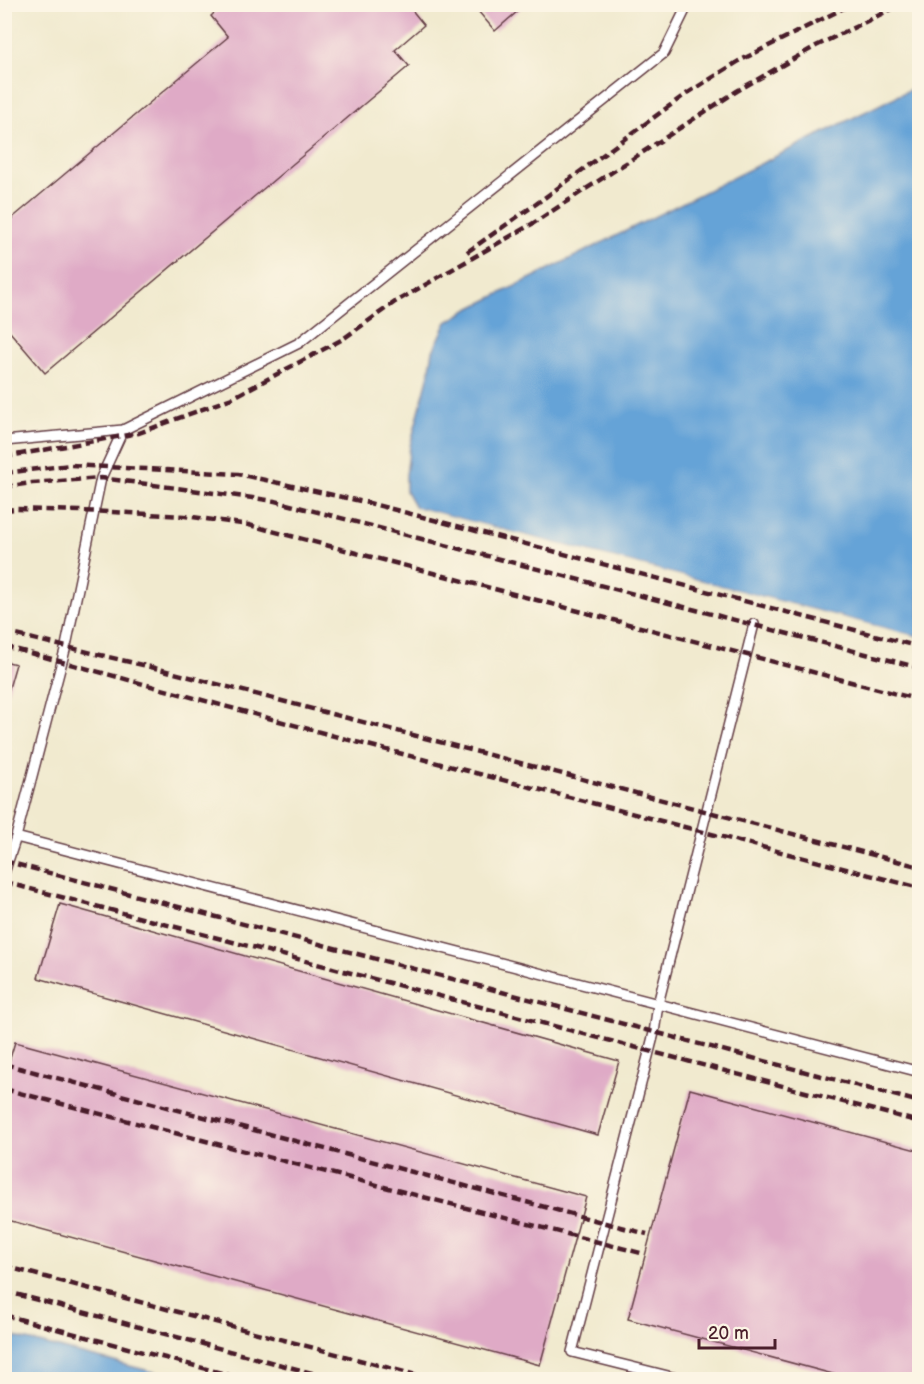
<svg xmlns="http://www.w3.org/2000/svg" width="924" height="1384" font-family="'Balsamiq Sans',sans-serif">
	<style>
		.water { fill: #65a3d7; stroke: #586181; stroke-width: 1.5 }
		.pier { fill: #f1eacf }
		.building { fill: #dfaac6 }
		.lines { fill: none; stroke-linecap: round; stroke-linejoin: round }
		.lane-casing { stroke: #633d44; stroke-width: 12 }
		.lane { stroke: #fff; stroke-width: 9 }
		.rail { stroke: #4a1f2b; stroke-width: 4.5; stroke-dasharray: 9 4.5; stroke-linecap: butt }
	</style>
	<rect width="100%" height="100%" fill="#fcf5e5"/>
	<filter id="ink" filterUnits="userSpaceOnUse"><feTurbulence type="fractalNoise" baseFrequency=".0167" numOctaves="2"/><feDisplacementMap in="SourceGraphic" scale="12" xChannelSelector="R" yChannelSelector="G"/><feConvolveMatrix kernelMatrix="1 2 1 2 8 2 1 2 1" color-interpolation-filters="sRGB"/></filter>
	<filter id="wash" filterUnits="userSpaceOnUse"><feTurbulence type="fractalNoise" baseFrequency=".008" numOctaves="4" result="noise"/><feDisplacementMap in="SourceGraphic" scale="24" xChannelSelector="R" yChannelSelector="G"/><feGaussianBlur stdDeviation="1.35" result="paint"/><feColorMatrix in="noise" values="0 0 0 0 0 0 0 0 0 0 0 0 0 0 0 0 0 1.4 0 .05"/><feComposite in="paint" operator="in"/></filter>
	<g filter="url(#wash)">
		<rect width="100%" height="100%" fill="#f1eacf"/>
		<path class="water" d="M919 85V637L415 507 406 491V475L410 446 429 374 433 351 447 322 467 310Z
			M4 1334 181 1379H5Z"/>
		<path class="pier" d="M411 506 919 637 920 640 415 510Z"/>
		<g id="blocks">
			<path class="building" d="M224 4H407L424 25 395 50 409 66 45 373 4 325V225L228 37 211 16Z
				M472 4H526L495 31Z
				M4 661 16 664 5 702H4Z
				M60 904 619 1061 598 1135 38 978Z
				M15 1042 586 1197 540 1365 4 1219V1078Z
				M690 1089 920 1151V1380H855L628 1319Z"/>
		</g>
	</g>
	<g filter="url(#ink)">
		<use href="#blocks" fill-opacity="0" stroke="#633d44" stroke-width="1.5"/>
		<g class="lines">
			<g class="lane-casing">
				<path id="lane" d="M4 441 123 430 299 343 664 53 688 4
					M16 837 920 1072
					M4 873 16 837 66 646 101 478 123 430
					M684 1380 572 1352 654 1033 658 1004 754 624"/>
			</g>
			<use href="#lane" class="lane"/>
			<path class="rail" d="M467 252 536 204 683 96 739 61 852 4
				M4 457 139 433 232 398 343 339 395 302 532 224 737 91 816 46 902 4
				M4 473 71 465 238 474 369 503 920 647
				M4 487 32 483 101 478 275 501 920 668
				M4 510 15 509 111 512 185 516 249 525 920 700
				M4 632 159 669 920 867
				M4 646 360 743 920 888
				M4 861 920 1102
				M4 882 920 1122
				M4 1064 647 1234
				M4 1089 641 1253
				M4 1266 435 1380
				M4 1291 338 1380
				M4 1315 248 1380"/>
		</g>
	</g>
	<rect width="924" height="1384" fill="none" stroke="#fcf5e5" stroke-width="24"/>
	<path d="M699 1339v9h76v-9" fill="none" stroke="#4a1f2b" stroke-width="3"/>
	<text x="708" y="1339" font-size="18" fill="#4a1f2b" stroke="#fcf5e5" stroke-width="4.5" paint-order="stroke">20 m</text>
</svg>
